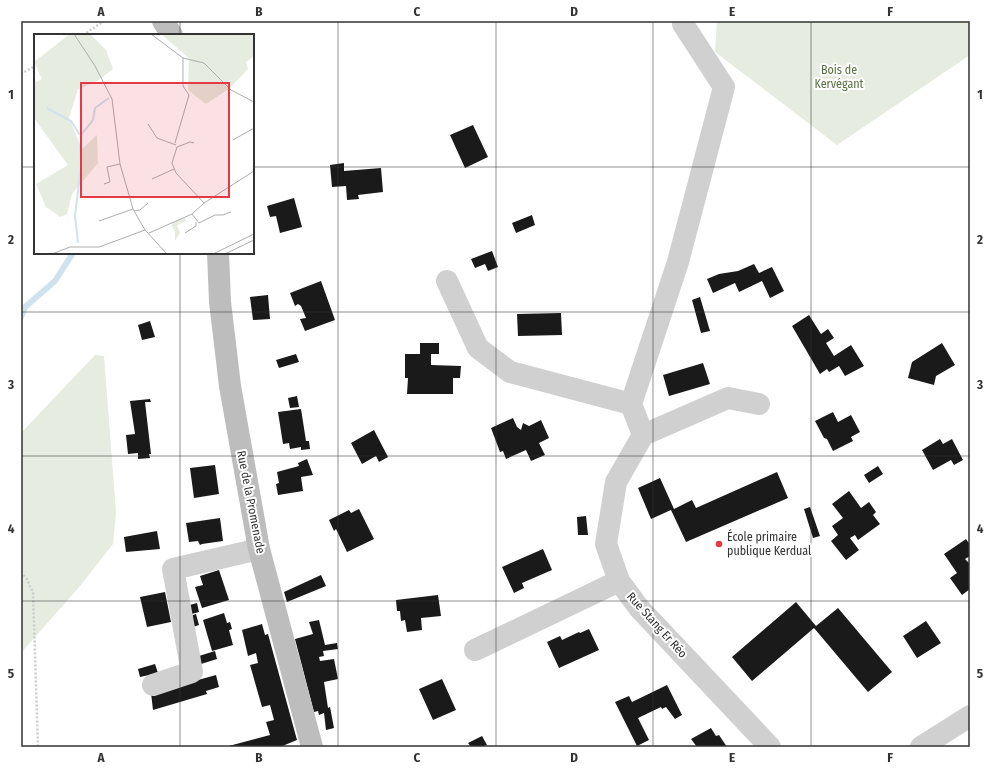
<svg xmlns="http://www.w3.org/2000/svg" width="991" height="768" font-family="'Fira Sans Condensed',sans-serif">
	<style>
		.green { fill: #e6ecdf }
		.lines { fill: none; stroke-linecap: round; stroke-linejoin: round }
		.stream { stroke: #cfe2ee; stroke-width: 6 }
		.building { fill: #1a1a1a }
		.path { stroke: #cdcdcd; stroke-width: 2.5; stroke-dasharray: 2 2; stroke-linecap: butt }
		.street { stroke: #d0d0d0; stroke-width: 22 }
		.secondary { stroke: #bdbdbd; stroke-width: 22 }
		.grid { fill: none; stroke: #333; stroke-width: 1; stroke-opacity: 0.55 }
		.poi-dot { fill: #e63946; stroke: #fff; stroke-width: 1.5 }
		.labels { text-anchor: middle; stroke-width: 4; stroke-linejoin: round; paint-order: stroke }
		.park-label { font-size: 12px; fill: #56703f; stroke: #fff }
		.street-label { font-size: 12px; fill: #333; stroke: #fff }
		.poi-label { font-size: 12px; fill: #333; stroke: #fff; text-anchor: start }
		.inset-river { fill: none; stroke: #cfe2ee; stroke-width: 2 }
		.inset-road { fill: none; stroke: #adadad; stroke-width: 1 }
		.view { fill: #e63946; fill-opacity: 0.15; stroke: #e63946; stroke-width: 2 }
		.inset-edge { fill: none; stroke: #333; stroke-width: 2 }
		.neatline { fill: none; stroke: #333; stroke-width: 1.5 }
		.grid-label { font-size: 13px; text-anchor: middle; font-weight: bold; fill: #333 }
	</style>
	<rect width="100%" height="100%" fill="#fff"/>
	<path class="green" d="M717 21H970V55L837 145 715 52Z
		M95 355 104 356 116 512 113 544 80 586 21 653V433Z"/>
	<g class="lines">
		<path class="stream" d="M21 317 25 307 55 281 73 253"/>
	</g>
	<path class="building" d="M473 125 488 157 465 168 450 135Z
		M344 163V171L381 168 383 192 358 195 359 199 347 200 346 186 332 187 330 165Z
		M294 198 302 227 280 233 276 216 270 217 267 206Z
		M532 215 535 225 516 233 512 223Z
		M492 251 498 267 488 271 485 264 475 268 471 259Z
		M754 264 759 273 772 267 784 291 770 298 762 281 739 292 735 283 713 293 707 279 719 274 738 271Z
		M321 281 335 320 305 331 300 319 306 318 301 306 298 304 295 306 290 293Z
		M268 295 270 319 253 320 250 297Z
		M700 297 710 331 701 333 692 300Z
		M561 313 562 335 518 336 517 314Z
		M809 315 821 334 828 329 834 338 826 343 834 356 851 345 864 366 845 376 839 366 829 372 827 369 820 374 792 326Z
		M150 321 155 337 142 340 138 325Z
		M420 343H439V354H431V365L461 366 460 378H453V394H407L408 378H405V354H420Z
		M942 343 955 365 936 376 934 385 908 378 912 362Z
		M296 354 299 362 279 368 276 360Z
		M703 363 710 384 669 396 663 375Z
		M297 396 299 407 290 408 288 398Z
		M150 399 151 402H145L151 454H149L150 458 138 459V453L128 454 126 435 135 434 130 401Z
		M301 409 306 441H309L310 449 301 450V447L290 449 289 443 283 444 278 412Z
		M833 412 838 422 851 415 860 432 851 437 853 441 833 451 827 439 824 438 815 421Z
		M513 418 517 427 521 430 523 423 529 426 541 420 549 438 539 443 545 455 531 461 526 450 506 459 503 451 500 452 491 428Z
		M374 430 388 457 379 462 376 456 362 464 351 443Z
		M940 439 943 444 952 439 963 460 954 465 951 460 933 470 922 450Z
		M307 459 313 475 301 477 303 491 278 495 276 484 279 483 277 472 299 466 298 463Z
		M215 465 219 494 194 498 190 468Z
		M878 466 883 474 869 483 864 475Z
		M777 472 788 498 686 542 671 510 651 519 638 488 660 478 674 509 692 500 696 508Z
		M849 491 861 508 869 502 876 512 873 515 880 524 858 540 855 535 850 538 859 550 846 560 831 541 838 535 832 526 843 518 832 504Z
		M810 507 820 536 813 538 804 509Z
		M359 509 374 539 347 552 336 529 334 531 329 520 349 510 351 513Z
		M586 516 588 535H578L577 517Z
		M220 518 223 541 202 544 200 545 198 541 189 542 186 523Z
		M157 531 160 549 126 552 124 537Z
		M966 539 970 545V556L965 559 970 564V589L962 595 950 578 957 573 944 554Z
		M543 549 552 570 522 583 524 588 514 593 502 567Z
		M219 570 229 600 202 608 195 587 203 585 200 576Z
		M321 575 326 586 287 602 284 592Z
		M165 592 171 622 147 627 140 597Z
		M438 595 441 616 421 618 422 630 407 632 405 620 401 621 400 611H397L396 600Z
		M796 602 816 626 838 608 892 672 868 692 814 628 752 681 732 657Z
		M197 603 199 612 188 615 186 606Z
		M224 613 227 623 230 622 232 629 229 630 233 645 212 651 203 620Z
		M196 614 199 625 190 628 187 617Z
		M319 620 325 645 337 643 338 649 323 651 324 656 319 657 320 661 334 659 338 679 324 682 328 708 330 707 334 728 326 730 324 713 319 715 318 711 314 712 295 639 313 634 309 622Z
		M926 621 941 643 917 658 903 636Z
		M262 624 265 635 268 634 297 740 280 747H225L270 735 266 722 274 720 270 705 262 707 250 665 258 663 256 653 248 656 242 630Z
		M589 629 599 650 559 668 547 642 560 636 562 640 579 632 580 633Z
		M215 651 217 659 201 664 199 656Z
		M155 664 158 673 140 677 138 669Z
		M216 675 219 687 206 691 207 694 153 710 151 693Z
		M442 679 456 710 433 720 419 689Z
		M667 685 682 715 675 719 666 707 662 709 661 707 638 718 649 740 637 746 615 702 629 696 632 702Z
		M711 728 716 736 719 735 727 747H697L691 739Z
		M482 736 487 745 481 747H471L468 743Z"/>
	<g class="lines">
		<path class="path" d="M83 35 104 21
			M21 74 35 66
			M21 572 27 579 33 593 38 747"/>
		<path class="street" d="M447 281 478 348 510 372 631 404 643 435
			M631 404 678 262 724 87 683 24V21
			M759 404 728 398 643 435 616 482 606 544 619 581 639 608 770 747
			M475 650 619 581
			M153 685 192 672 173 569 259 549
			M921 747 970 716"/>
		<path class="secondary" d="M163 21 172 35
			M218 253 220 302 230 386 259 549 312 747"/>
	</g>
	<path class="grid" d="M180 21V35M338 21V747M496 21V747M653 21V747M811 21V747M21 167H35M253 167H970M180 253V747M21 312H970M21 456H970M21 601H970"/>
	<circle class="poi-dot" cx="719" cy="544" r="4"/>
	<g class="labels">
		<g class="park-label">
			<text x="839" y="74">Bois de<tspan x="839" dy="14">Kervégant</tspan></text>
		</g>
		<g class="street-label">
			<text transform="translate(251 502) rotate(79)" y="4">Rue de la Promenade</text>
			<text transform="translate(657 625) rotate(48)" y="4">Rue Stang Er Réo</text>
		</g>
		<g class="poi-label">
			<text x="727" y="541">École primaire<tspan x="727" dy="14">publique Kerdual</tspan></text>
		</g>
	</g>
	<g transform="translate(34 34)">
		<rect width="220" height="220" fill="#fff"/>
		<path d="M36 0H56L72 16 79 35 63 47 44 55 35 84 48 115 63 101 64 129 38 160 33 180 26 183 12 173 2 150 34 131 0 84V49L8 45 0 28ZM127 0H220V22L212 28 214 35 196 54 172 70 154 56 155 24ZM151 184 152 187 143 191 146 199 141 207V199L137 189Z" fill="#e6ecdf"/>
		<path class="inset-river" d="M13 74 37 87 46 101M47 101 59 86 61 74 75 64M46 110 47 128M44 209 41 182 47 132"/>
		<path class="inset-road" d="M40 0 61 32 78 65 86 130 99 175 111 196 133 220M117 0 149 24 170 29 197 56 220 68M114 90 123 104 142 111M199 106 220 94M141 109 155 61 149 52V24M160 109 156 108 143 113 138 129 142 139 170 169M118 145 140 135M70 150 76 148 73 133 86 130M100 177 106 176 114 169M158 180 165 189 181 181H189L197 178M65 187 99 175M115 199 158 180 170 169 220 137M151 199 162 192V188M18 220 36 213H65L111 196M179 220 220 200M191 220 220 206"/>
		<path class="view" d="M47 49H195V163H47Z"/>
		<rect width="220" height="220" class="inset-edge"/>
	</g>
	<rect width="991" height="768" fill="none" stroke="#ffffff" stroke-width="44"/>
	<rect x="22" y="22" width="947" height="724" class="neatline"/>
	<g class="grid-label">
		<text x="101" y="16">A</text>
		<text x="259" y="16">B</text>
		<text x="417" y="16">C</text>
		<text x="574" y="16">D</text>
		<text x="732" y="16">E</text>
		<text x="890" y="16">F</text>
		<text x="11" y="99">1</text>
		<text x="980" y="99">1</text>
		<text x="11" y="244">2</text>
		<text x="980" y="244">2</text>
		<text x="11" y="389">3</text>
		<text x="980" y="389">3</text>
		<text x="11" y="533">4</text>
		<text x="980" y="533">4</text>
		<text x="11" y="678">5</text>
		<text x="980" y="678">5</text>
		<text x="101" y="762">A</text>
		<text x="259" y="762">B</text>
		<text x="417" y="762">C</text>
		<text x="574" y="762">D</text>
		<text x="732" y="762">E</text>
		<text x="890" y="762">F</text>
	</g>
</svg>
